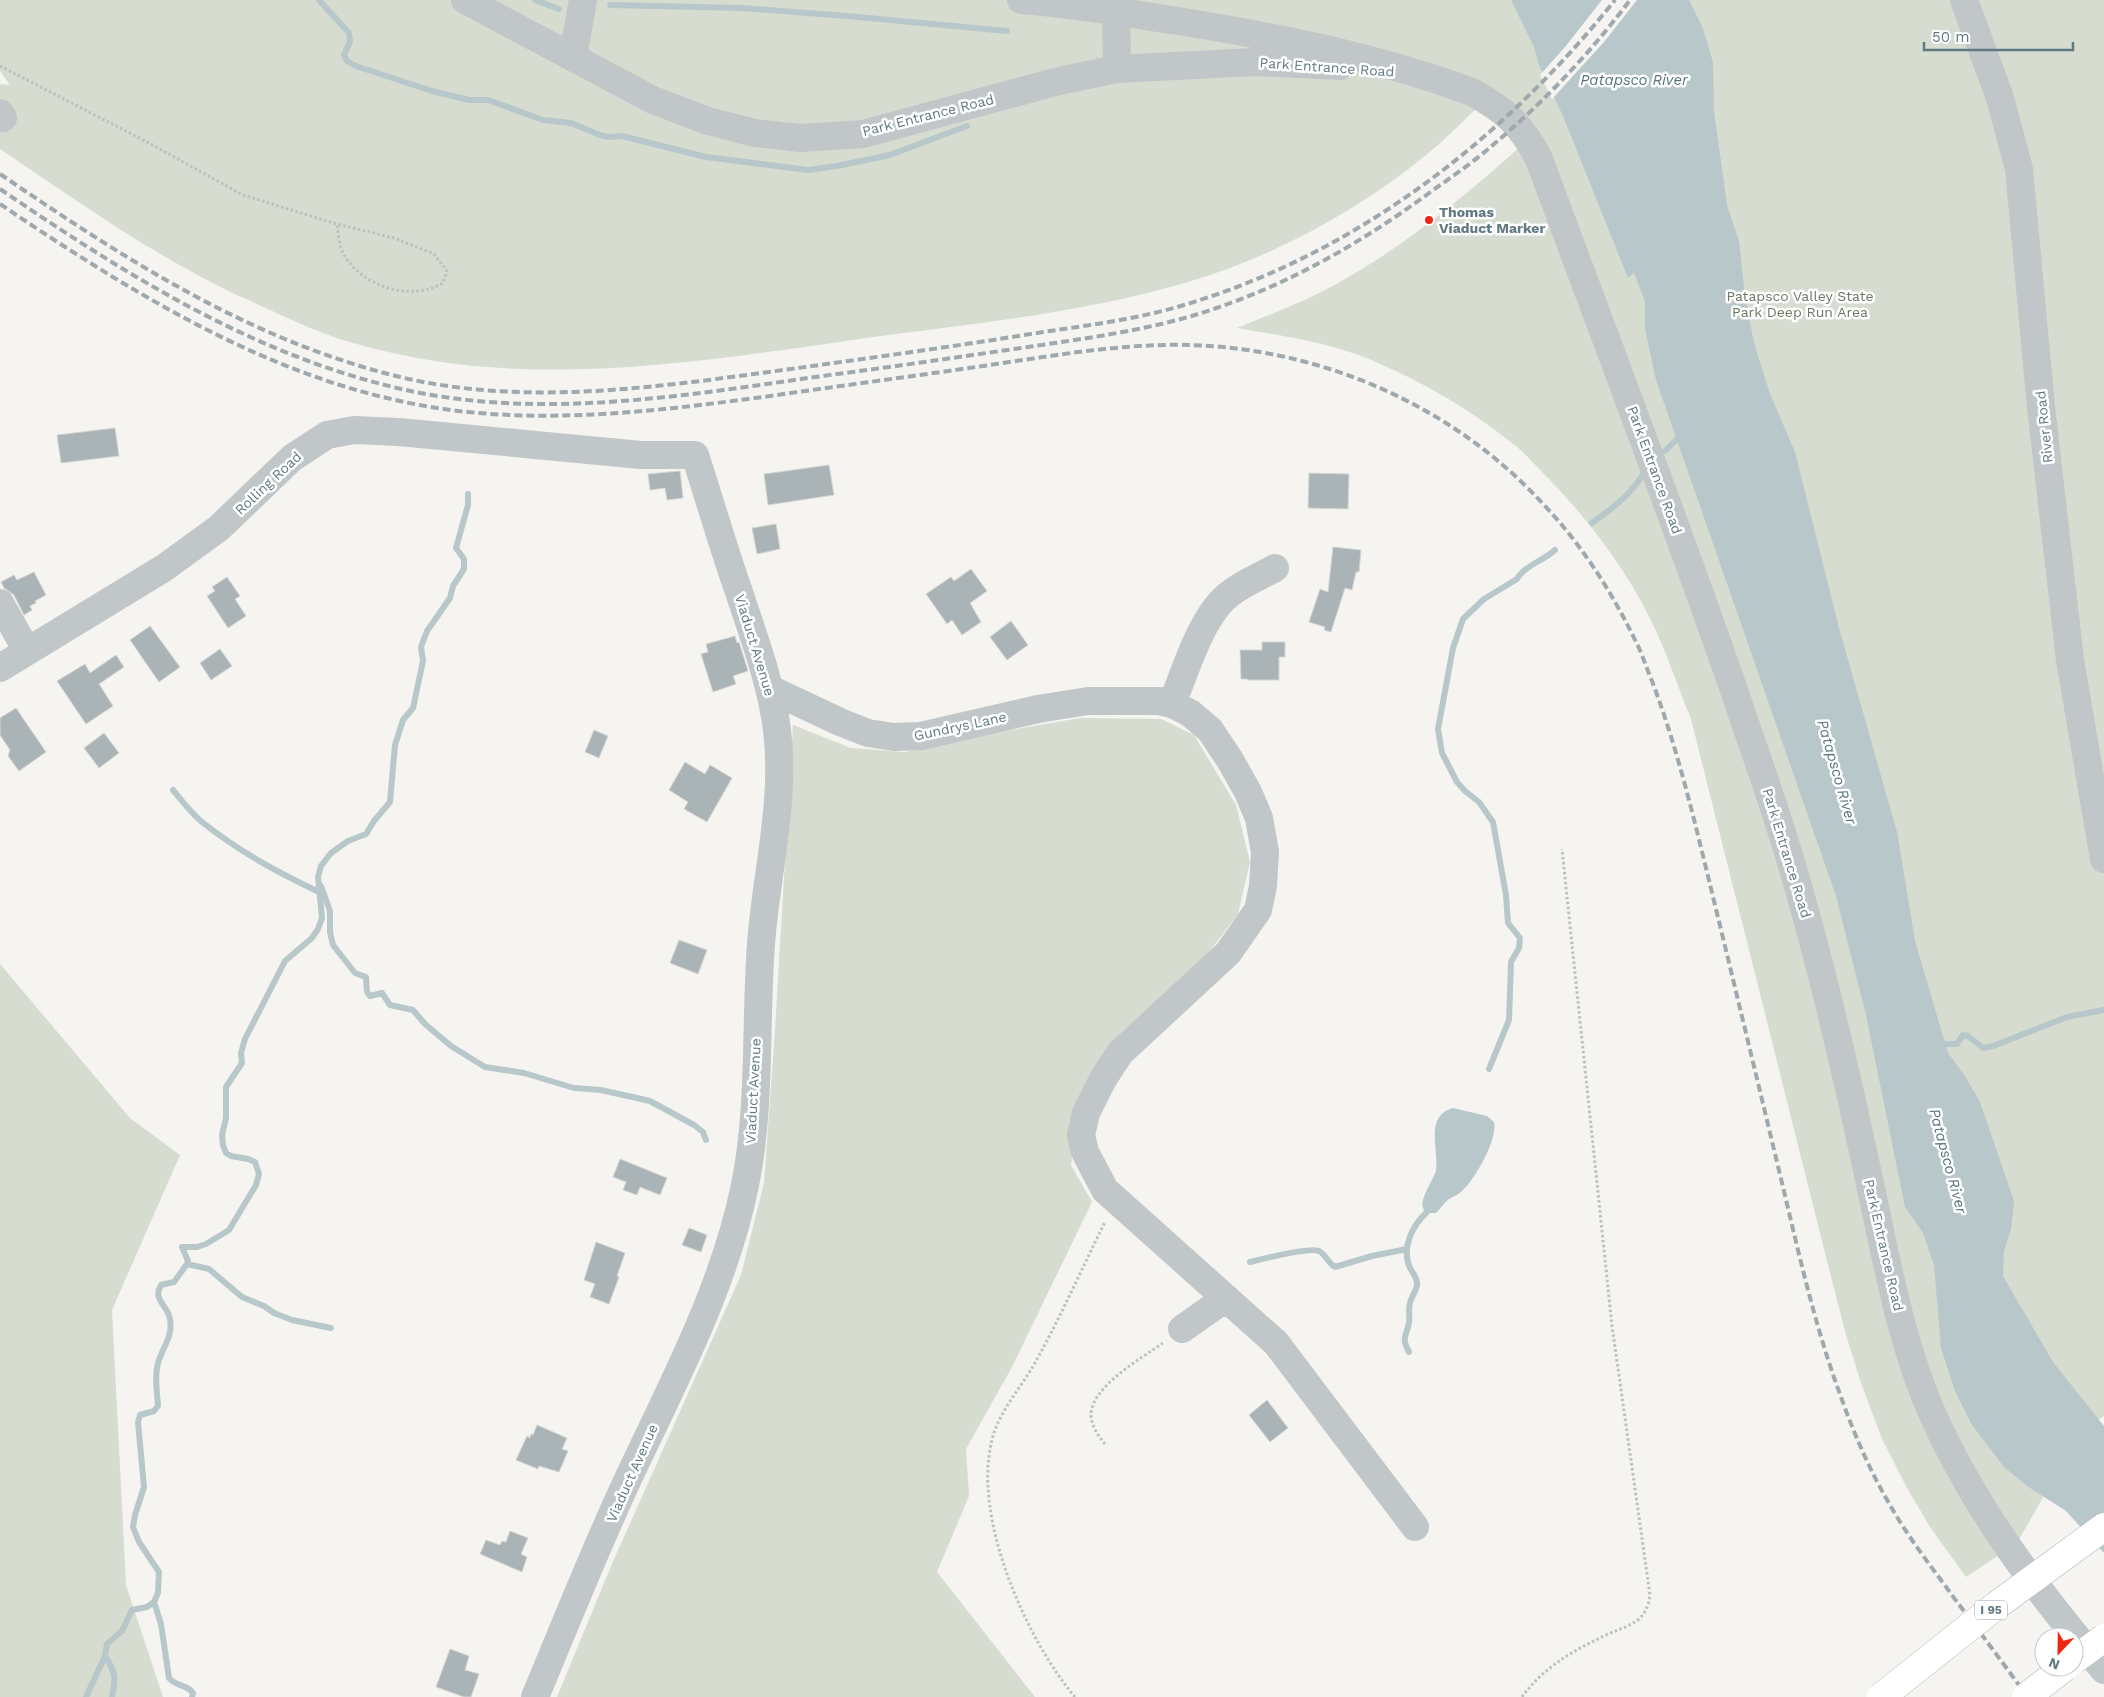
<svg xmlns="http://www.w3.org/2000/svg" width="2104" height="1697" font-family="'Work Sans',sans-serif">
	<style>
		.green { fill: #d6dcd0 }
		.water { fill: #b8c8ca }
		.pier { fill: #f5f4f0 }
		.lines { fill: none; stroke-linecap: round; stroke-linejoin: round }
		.stream { stroke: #b8c8ca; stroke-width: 6 }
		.building { fill: #aab4b7; stroke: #d5d5d3 }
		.path { stroke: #bdbfc1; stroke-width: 3; stroke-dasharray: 2.5 2.5; stroke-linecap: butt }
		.minor { stroke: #c1c6c8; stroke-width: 28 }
		.rail { stroke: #9fa8ac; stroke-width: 4; stroke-dasharray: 8 4; stroke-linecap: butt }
		.highway-bridge-casing { stroke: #b3b8ba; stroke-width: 29; stroke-linecap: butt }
		.highway-bridge { stroke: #fff; stroke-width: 28 }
		.poi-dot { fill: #f02514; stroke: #fff; stroke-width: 2 }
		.labels { text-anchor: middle; stroke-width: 5; stroke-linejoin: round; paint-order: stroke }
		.shield { fill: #fff; stroke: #90a1a8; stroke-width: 1 }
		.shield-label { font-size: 12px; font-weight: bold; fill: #617983 }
		.street-label { font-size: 14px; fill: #617983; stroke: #fff }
		.poi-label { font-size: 14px; font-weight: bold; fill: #617983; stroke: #fff; text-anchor: start }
		.park-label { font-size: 14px; fill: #697a60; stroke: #fff }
		.water-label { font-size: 15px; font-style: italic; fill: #58767a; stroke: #fff }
	</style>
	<rect width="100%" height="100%" fill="#f5f4f0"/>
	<path class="green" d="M0 0H2104V1416L2082 1429 2017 1543 1966 1577 1930 1527 1906 1486 1882 1439 1861 1383 1846 1335 1825 1253 1691 719C1679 690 1669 659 1656 631 1629 572 1588 518 1542 472 1532 462 1523 451 1512 443 1471 410 1425 383 1376 362 1332 343 1284 336 1237 328 1274 313 1311 299 1345 279 1410 242 1466 195 1522 145L1479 106C1462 122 1445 140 1426 155 1375 197 1316 232 1255 258 1147 304 1013 319 896 334 718 358 534 395 357 344 326 336 296 322 268 309 251 301 233 294 217 285 141 247 70 196 0 149V84L10 85 0 71Z
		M1080 718 1161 719 1194 735 1236 805 1250 862 1238 914 1205 957 1102 1055 1077 1113 1071 1165 1092 1202 1012 1367 966 1449 969 1496 937 1572 1035 1697H557L611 1566 741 1275 764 1183 775 1030 793 725 851 748 905 752 982 735Z
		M0 964 130 1118 180 1155 112 1310 126 1585 163 1697H0Z"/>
	<path class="water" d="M1511 0H1689L1702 26 1713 62 1714 111 1727 205 1739 241 1745 296 1754 343 1770 394 1795 452 1839 628 1897 832 1915 941 1948 1053 1965 1076 1980 1102 2014 1201 2011 1229 2004 1251 2003 1276 2053 1362 2104 1426V1553L2066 1511 2027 1486 2004 1467 1972 1425 1955 1391 1941 1348 1934 1265 1923 1233 1905 1207 1866 1015 1836 896 1656 380 1645 329V301L1634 273 1628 278 1563 116 1539 65 1534 47Z
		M1453 1108 1487 1116 1494 1122C1498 1139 1475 1179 1462 1191 1458 1195 1454 1196 1449 1199 1444 1203 1440 1209 1436 1213 1406 1215 1435 1180 1436 1170 1439 1150 1424 1116 1453 1108Z"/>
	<path class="pier" d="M1602 0H1637L1604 42 1552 99 1540 75 1565 47Z"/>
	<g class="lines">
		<path class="stream" d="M319 0 349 33 350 41 344 55 347 61 356 66 432 91 469 100H488L543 120 571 123 600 135 608 137 622 136 706 157 808 170 837 166 890 155 967 126
			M535 0 559 9
			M610 5 742 8 847 16 1007 31
			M1665 451 1682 434
			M1592 523C1614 507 1632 494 1645 471
			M173 790C182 801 191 813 202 822 240 852 275 871 319 892
			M321 886 330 911V932L333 945 355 973 366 977 367 992 370 996 382 993 390 1005 413 1010 425 1024 451 1046 485 1067 524 1073 574 1088 601 1090 650 1101 694 1125 703 1132 706 1140
			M1937 1042 1945 1044H1957L1963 1035 1968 1036 1983 1048 1993 1046 2067 1017 2104 1010
			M1489 1069 1509 1020 1511 962 1519 948 1520 938 1508 923 1506 895 1493 822 1479 802 1465 791 1457 782 1442 753 1438 729 1453 648 1463 619 1484 599 1517 579C1524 566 1543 561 1555 550
			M1250 1262C1262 1259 1311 1247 1319 1251 1326 1255 1328 1263 1335 1267L1372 1256 1407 1249
			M187 1264 209 1269 242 1297 264 1306 274 1313 292 1320 331 1328
			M1409 1352C1401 1337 1406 1337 1409 1323 1410 1316 1408 1309 1410 1303 1411 1297 1416 1292 1417 1285 1418 1279 1413 1273 1410 1268 1401 1248 1412 1226 1427 1212
			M154 1602 161 1624 169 1678C175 1686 188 1685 193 1693L192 1697
			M105 1656C116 1673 116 1677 112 1697
			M86 1697 105 1656 107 1644 122 1631 132 1610 147 1607 154 1602 158 1593 159 1572 139 1542 133 1527 135 1515 144 1487 138 1422 140 1415 154 1411 158 1406C157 1392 154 1374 159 1360 164 1345 173 1336 170 1319 168 1305 152 1300 161 1285L174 1282 187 1264 188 1261 182 1247H197L206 1244 229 1230 256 1185 259 1174 255 1162 248 1159 231 1156 226 1153 223 1145 222 1135 226 1118V1087L242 1063 241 1053 245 1039 285 961 312 938 318 929 322 918 318 877 321 866 331 853 348 841 366 834 374 821 390 802 395 745 403 720 413 708 423 661 421 647 427 631 450 598 453 586 464 569V559L456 548 468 505V494"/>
	</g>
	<path class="building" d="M115 428 119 456 61 463 57 435Z
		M829 465 834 495 768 505 764 474Z
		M680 471 683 498 667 500 665 488 650 490 648 474Z
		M1309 473 1349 474 1348 509 1308 508Z
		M776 524 780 549 757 554 752 528Z
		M1333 547 1361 550 1359 572H1356L1352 590 1345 588 1331 632 1324 630 1325 627 1309 622 1320 589 1328 592Z
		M971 569 987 591 970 603 981 622 962 635 952 620 947 624 926 594 951 577 954 581Z
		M34 572 46 595 35 601 36 603 30 606 32 610 24 615 14 595 4 588 1 582 14 575 17 580Z
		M227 577 240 596 235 599 246 616 228 628 207 596 215 591 212 587Z
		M1011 621 1028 645 1007 660 990 637Z
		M150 626 180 667 159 682 130 640Z
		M735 636 737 643 739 642 748 671 733 676 736 684 713 692 701 654 708 652 706 644Z
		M1262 642H1285V657H1279V680H1248L1247 679H1241L1240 650H1262Z
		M220 649 232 666 211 680 200 663Z
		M116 655 124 667 99 684 113 706 86 724 57 681 85 664 90 673Z
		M16 708 46 752 19 771 8 756 10 750 0 735V718Z
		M594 730 608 736 599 758 585 752Z
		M104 733 119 753 99 768 84 748Z
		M685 762 705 774 710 765 732 778 707 822 684 809 688 802 669 790Z
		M679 940 707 950 698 974 670 963Z
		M620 1159 667 1178 660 1195 640 1187 637 1195 623 1190 626 1182 613 1177Z
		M689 1228 707 1235 701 1252 682 1245Z
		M596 1242 625 1253 617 1276 619 1277 609 1304 590 1297 595 1284 584 1280Z
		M1267 1400 1288 1428 1270 1442 1249 1415Z
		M537 1425 567 1438 562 1449 568 1451 559 1472 539 1466 538 1469 516 1460 527 1436 530 1438 531 1434 533 1435Z
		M510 1531 528 1538 521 1554 527 1557 522 1572 480 1554 486 1540 500 1545 502 1541 506 1542Z
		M450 1649 469 1656 465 1670 479 1674 471 1697H464L436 1687Z"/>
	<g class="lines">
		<path class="path" d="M0 66 147 142 243 195 337 224 394 238 434 254 447 271 443 283C439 285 434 288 429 289 398 298 356 281 342 251 339 243 338 232 337 224
			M1105 1444C1099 1437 1092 1427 1091 1416 1090 1387 1142 1358 1163 1343
			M1075 1697C1026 1639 972 1517 992 1440 998 1414 1018 1391 1032 1368 1059 1321 1081 1270 1105 1222
			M1522 1697C1543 1668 1572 1651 1604 1636 1616 1630 1629 1627 1639 1619 1646 1612 1649 1604 1650 1595L1612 1326 1562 849"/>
		<path class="minor" d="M465 0 653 100 708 121 755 133 800 138 863 134 1059 81 1117 69 1254 62 1340 66
			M1021 0C1074 4 1126 13 1178 21 1278 37 1377 57 1472 92 1506 111 1521 124 1539 159 1605 338 1674 516 1736 696 1754 750 1774 804 1790 859 1822 966 1847 1075 1870 1184 1887 1261 1900 1340 1932 1413 1974 1508 2037 1591 2104 1670
			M1964 0 2000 98 2019 169 2041 407 2070 660 2104 859
			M1116 11 1117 69
			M573 56 583 0
			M0 113 3 118
			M0 603 27 651
			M0 668 164 568 219 528 292 458 327 435 354 430 399 432 641 455H695C710 501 723 547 739 592 754 638 771 682 777 730 786 801 766 874 761 944 755 1024 761 1106 745 1185 724 1289 672 1385 627 1481 594 1552 565 1625 535 1697
			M770 689 840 722 868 733 894 737 921 736 1038 709 1088 701H1159L1172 704 1190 713 1210 730 1230 760 1248 792 1259 818 1265 852 1263 886 1258 910 1228 953 1120 1053 1103 1079 1086 1113 1081 1135 1085 1152 1105 1190 1276 1343 1415 1527
			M1172 704C1185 672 1202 613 1231 593 1244 583 1261 576 1275 568
			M1182 1329 1226 1298"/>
		<path class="rail" d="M0 174C125 259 248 339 396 376 529 409 671 385 805 367 884 356 964 345 1043 332 1090 325 1138 319 1184 305 1356 254 1504 139 1615 0
			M0 189C122 272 248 352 393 387 531 421 676 397 815 377 884 368 952 358 1021 348 1075 340 1128 333 1181 319 1275 293 1358 246 1436 188 1456 174 1476 160 1494 144 1544 102 1591 52 1630 0
			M0 204C143 300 293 394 468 412 567 422 666 410 763 397 832 387 900 378 969 368 1041 358 1116 343 1190 345 1323 349 1454 406 1544 505 1581 544 1612 592 1635 640 1642 653 1646 667 1652 681 1680 755 1697 832 1716 909 1738 1000 1760 1091 1782 1183 1799 1254 1815 1327 1841 1397 1854 1434 1870 1471 1890 1505 1909 1539 1934 1570 1957 1602 1981 1633 2004 1665 2028 1697"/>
		<g class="highway-bridge-casing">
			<path id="highway-bridge" d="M2074 1660 2104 1638
				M1881 1697 1997 1605 2104 1527
				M2026 1697 2065 1667"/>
		</g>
		<use href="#highway-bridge" class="highway-bridge"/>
	</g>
	<circle class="poi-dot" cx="1429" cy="220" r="5"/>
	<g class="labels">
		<rect class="shield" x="1975" y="1600.5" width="32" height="19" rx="4"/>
		<g class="shield-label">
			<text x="1991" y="1614">I 95</text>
		</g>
		<g class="street-label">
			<text transform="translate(1327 67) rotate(4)" y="5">Park Entrance Road</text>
			<text transform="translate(928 115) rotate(-14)" y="5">Park Entrance Road</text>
			<text transform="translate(2044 427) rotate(-96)" y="5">River Road</text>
			<text transform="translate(1655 470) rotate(70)" y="5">Park Entrance Road</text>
			<text transform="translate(268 483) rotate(-43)" y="5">Rolling Road</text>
			<text transform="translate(755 645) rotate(73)" y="5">Viaduct Avenue</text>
			<text transform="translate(960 726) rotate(-12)" y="5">Gundrys Lane</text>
			<text transform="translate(1787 853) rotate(73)" y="5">Park Entrance Road</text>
			<text transform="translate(753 1091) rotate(-87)" y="5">Viaduct Avenue</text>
			<text transform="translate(1884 1245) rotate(77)" y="5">Park Entrance Road</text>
			<text transform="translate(632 1473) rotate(-66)" y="5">Viaduct Avenue</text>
		</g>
		<g class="poi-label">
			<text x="1439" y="217">Thomas<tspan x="1439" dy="16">Viaduct Marker</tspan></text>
		</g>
		<g class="park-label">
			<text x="1800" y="301">Patapsco Valley State<tspan x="1800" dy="16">Park Deep Run Area</tspan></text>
		</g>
		<g class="water-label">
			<text x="1634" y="85">Patapsco River</text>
			<text transform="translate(1837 772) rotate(74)" y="5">Patapsco River</text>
			<text transform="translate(1948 1161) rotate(75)" y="5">Patapsco River</text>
		</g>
	</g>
	<g transform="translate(2059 1652) rotate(202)"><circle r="24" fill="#ffffff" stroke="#c0c9cd"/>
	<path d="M0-4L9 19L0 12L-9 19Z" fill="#f02514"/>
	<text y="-8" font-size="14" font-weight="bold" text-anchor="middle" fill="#617983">N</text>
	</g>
	<path d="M1924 42v8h149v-8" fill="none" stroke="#617983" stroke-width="2.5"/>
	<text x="1932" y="42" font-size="15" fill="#617983" stroke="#ffffff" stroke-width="4" paint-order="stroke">50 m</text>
</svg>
